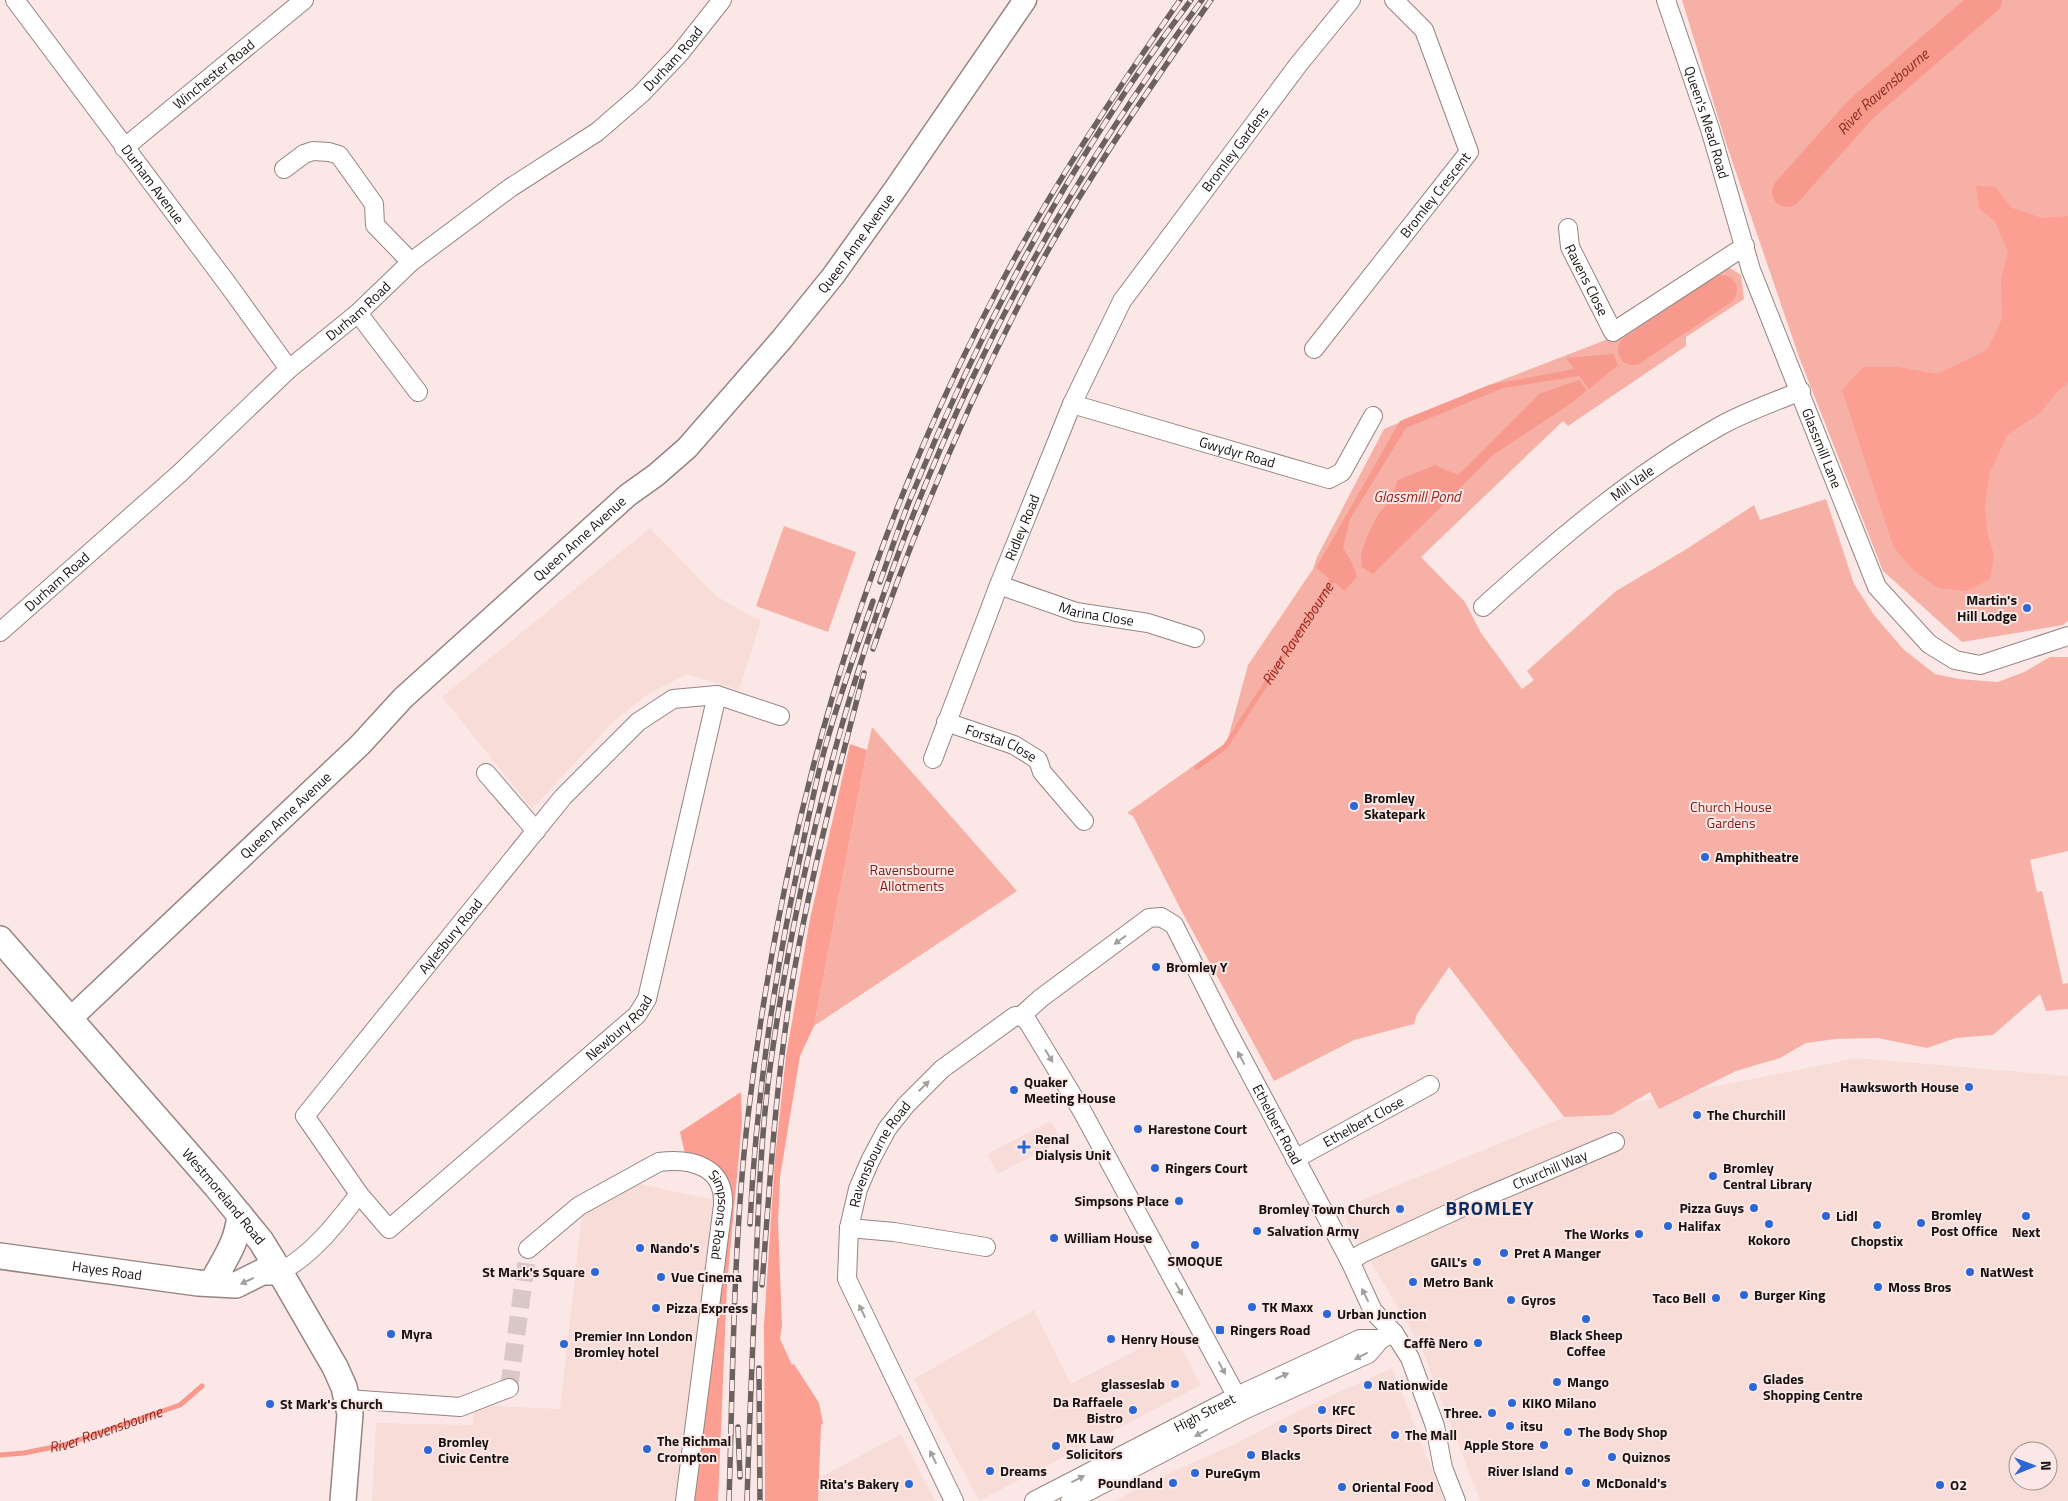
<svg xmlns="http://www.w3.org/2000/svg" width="2068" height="1501" font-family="'Titillium Web',sans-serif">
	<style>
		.built { fill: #f8dcd8; fill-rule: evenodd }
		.green { fill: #f7b0a6 }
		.forest { fill: #fc9e91 }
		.water { fill: #f7998d }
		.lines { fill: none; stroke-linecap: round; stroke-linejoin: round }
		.stream { stroke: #f7998d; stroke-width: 5 }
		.river { stroke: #f7998d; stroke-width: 30 }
		.minor-tunnel { stroke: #d9c8c6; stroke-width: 18; stroke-dasharray: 18 9; stroke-linecap: butt }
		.minor-casing { stroke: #958482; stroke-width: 20 }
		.tertiary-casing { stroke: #958482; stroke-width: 25 }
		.secondary-casing { stroke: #958482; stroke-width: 28 }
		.minor { stroke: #fff; stroke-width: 18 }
		.tertiary { stroke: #fff; stroke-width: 22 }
		.secondary { stroke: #fff; stroke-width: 25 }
		.rail-casing { stroke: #6b615f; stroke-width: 5.5 }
		.rail { stroke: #fbe8e6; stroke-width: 4; stroke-dasharray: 11; stroke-linecap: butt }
		.oneway { fill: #a2a09f }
		.poi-dot { fill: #2b68d5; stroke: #fbe8e6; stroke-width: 2 }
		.labels { text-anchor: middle; stroke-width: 4; stroke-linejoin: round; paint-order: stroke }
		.street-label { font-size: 14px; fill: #171110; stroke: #fbe8e6 }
		.poi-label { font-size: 14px; font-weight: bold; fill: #171110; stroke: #fbe8e6; text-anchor: start }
		.park-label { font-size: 14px; fill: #851814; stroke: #fbe8e6 }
		.water-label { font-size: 15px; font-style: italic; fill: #92261f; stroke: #fbe8e6 }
		.district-label { font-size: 19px; font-weight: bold; letter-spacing: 1px; fill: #0d2b5f; stroke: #fbe8e6 }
	</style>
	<rect width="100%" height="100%" fill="#fbe8e6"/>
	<path class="built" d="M650 528 716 596 761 621 739 690 687 674 647 695 614 721 532 809 442 697Z
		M1856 1058 2068 1076V1501H1480L1421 1347 1340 1209 1564 1117ZM2018 1451H2048V1481H2018Z
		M1051 1121 1061 1141 998 1174 987 1154Z
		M631 1182 719 1201 685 1501H372L376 1423 473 1425 474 1405 560 1409 582 1215Z
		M1034 1310 1071 1384 1173 1331 1201 1385 979 1501 914 1379Z
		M1392 1368 1444 1501H1115L1149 1482 1233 1445 1306 1407Z
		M901 1434 935 1501H818L819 1478Z"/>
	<path class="green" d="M1682 0H2068V621L2063 625 1962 642 1883 571 1799 357 1726 143Z
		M1725 265 1741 275 1744 299 1686 337V346L1568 426 1563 421 1421 557 1465 602 1481 633 1522 689 1534 680 1527 671 1616 591 1685 550 1754 505 1760 520 1826 499 1854 584 1874 615 1903 649 1935 674 1959 679 1998 682 2024 672 2050 657H2068V851L2030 860 2037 892 2042 891 2063 984 2068 983V1009L2046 1011 2040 994 1993 1035 1956 1038 1927 1048 1878 1038 1835 1039 1806 1043 1780 1058 1736 1071 1659 1109 1650 1092 1611 1115 1564 1117 1449 967 1417 1014 1414 1024 1354 1040 1274 1081 1181 910 1133 816 1127 813 1227 742 1248 665 1313 569 1317 557 1384 429 1489 385 1616 336Z
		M784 526 856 552 828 632 756 606Z
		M872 727 1017 891 814 1026 867 750Z"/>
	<path class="forest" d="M1976 186 1995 187 2012 208 2042 218 2068 216V383L2058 391 2040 413 2008 434 1990 472 1985 504 1987 532 1994 555 1990 579 1967 591 1938 588 1912 569 1893 546 1842 390 1863 367H1898L1937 374 1987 350 2002 319 2001 279 2008 252 1995 222 1979 208Z
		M850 744 867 750 814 1026 800 1056 780 1177 778 1222 782 1326 780 1339 792 1365 794 1364 819 1403 823 1423 821 1425 818 1501H765L764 1325 775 1158 786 1056 810 919Z
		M741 1092 742 1122 727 1285 718 1501H690L728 1198 685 1154 680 1132Z"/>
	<path class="water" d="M1613 354 1618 365 1589 389 1579 376 1503 388 1406 428 1350 519 1343 548 1351 561 1357 576 1345 591 1316 568 1400 421 1489 385 1574 369 1566 358Z
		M1579 380 1587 390 1570 404 1493 455 1373 574 1362 567 1361 554 1367 537 1377 516 1390 500 1398 480 1435 465 1458 475 1539 394Z"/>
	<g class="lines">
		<g class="stream">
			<path id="s1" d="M1197 767 1225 747 1332 581 1330 576"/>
			<path id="s2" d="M0 1455 24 1453 64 1445 180 1405 202 1386"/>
		</g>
		<g class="river">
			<path id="s3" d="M1787 192 1861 109 1987 0"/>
			<path d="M1633 350 1722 290"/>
		</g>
		<path class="minor-tunnel" d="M509 1388 528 1249"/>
		<g class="minor-casing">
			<g id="minor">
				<path id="s4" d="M15 0 229 286 289 369"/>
				<path id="s5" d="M1666 0 1710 129 1751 270 1877 587 1929 644 1955 660 1980 665 2068 636"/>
				<path id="s6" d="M124 148 304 0"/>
				<path d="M284 169 304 154 313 151 329 152 339 155 374 204 375 225 411 262"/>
				<path id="s7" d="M1568 228 1570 247 1613 332 1745 246"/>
				<path d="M358 313 418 392"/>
				<path id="s8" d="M1314 349 1469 152 1424 30 1394 0"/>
				<path id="s9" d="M1072 404 1329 479 1342 472 1373 416"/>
				<path id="s10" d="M999 585 1076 612 1148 623 1195 638"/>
				<path id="s11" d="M1483 607C1557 540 1633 475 1720 426 1745 412 1774 402 1801 391"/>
				<path id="s12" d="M0 632 179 474 289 369 358 313 411 262 510 188 597 132 641 94 680 53 722 0"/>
				<path id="s13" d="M946 722 1014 745 1038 760 1042 772 1084 821"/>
				<path id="s14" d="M933 759 999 585 1072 404 1122 301 1298 65 1351 0"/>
				<path d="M486 773 536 831"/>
				<path d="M1021 1016 1028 1022 1082 1111 1244 1410"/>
				<path id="s15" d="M1295 1159 1430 1085"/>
				<path id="s16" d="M359 1194 389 1229 637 1015 647 999 717 695"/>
				<path d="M849 1228 894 1232 986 1247"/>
				<path id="s17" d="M528 1249 579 1206 659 1162C691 1158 725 1166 723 1205L685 1501"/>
				<path id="s18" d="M1350 1261 1363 1253 1478 1200 1615 1142"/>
				<path id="s19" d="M280 1272C312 1255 337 1223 359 1194L305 1116 563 797 638 722 673 699 717 695 780 716"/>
				<path d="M347 1399 460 1407 509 1388"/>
				<path id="s20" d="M954 1501 847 1279 849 1228 858 1189 870 1161 887 1129 906 1105 942 1069 1015 1016H1021L1041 998 1149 918 1161 917 1174 925 1228 1032 1350 1261 1373 1311 1394 1333 1410 1358 1435 1426 1443 1468 1456 1501"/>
				<path id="s21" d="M1034 1501 1237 1396 1360 1339H1381L1394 1333"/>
				<path d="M1070 1501 1244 1410 1368 1354 1381 1339"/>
			</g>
		</g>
		<g class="tertiary-casing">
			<g id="tertiary">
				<path id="s22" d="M69 1020 360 745 403 698 628 495 656 475 687 448 782 339 833 276 896 188 1025 0"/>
			</g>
		</g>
		<g class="secondary-casing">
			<g id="secondary">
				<path id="s23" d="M0 939 216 1186 261 1241 280 1272 335 1367 344 1387 350 1414 343 1501"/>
				<path id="s24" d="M0 1256 198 1283 236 1285 262 1272H280"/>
				<path d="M212 1283C225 1258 237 1244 240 1215"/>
			</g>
		</g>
		<use href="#minor" class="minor"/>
		<use href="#tertiary" class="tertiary"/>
		<use href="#secondary" class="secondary"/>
		<g class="rail-casing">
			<path id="rail" d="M880 582C891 551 901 520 914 490 985 317 1078 149 1191 0
				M873 649C918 520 971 395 1035 274 1086 179 1149 89 1211 0
				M750 1224C755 1116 769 1012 790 906 800 857 810 807 822 759 836 705 855 653 873 601
				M762 1285C770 1181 776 1076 794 972 812 871 838 772 864 673
				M759 1368 760 1501
				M738 1427 740 1477
				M729 1501C733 1373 733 1244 748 1116 783 818 867 527 1012 263 1062 172 1120 85 1180 0
				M747 1501C749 1431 752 1362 755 1292 758 1218 760 1142 770 1068 803 829 870 594 973 377 1036 243 1115 119 1202 0"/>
		</g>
		<use href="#rail" class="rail"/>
	</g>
	<defs><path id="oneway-solid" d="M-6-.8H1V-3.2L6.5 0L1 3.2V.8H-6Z" transform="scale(1.25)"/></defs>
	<g class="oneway">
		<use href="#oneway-solid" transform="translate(1120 940) rotate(144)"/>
		<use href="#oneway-solid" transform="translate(1049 1056) rotate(59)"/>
		<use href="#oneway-solid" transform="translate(1241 1058) rotate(-118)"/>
		<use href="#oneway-solid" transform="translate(924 1086) rotate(-45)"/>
		<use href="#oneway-solid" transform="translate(247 1281) rotate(155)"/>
		<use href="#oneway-solid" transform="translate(1179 1289) rotate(61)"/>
		<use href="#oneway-solid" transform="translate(1365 1295) rotate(-117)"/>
		<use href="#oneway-solid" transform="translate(862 1311) rotate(-115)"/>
		<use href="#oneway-solid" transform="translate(1361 1356) rotate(153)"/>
		<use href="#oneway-solid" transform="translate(1222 1368) rotate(62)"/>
		<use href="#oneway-solid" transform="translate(1282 1376) rotate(-24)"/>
		<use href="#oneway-solid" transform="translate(1201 1433) rotate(152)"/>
		<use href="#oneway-solid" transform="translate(933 1457) rotate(-116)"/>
		<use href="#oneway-solid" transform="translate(1078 1479) rotate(-27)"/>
	</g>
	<g class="poi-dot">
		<circle cx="2027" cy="608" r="5"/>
		<circle cx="1354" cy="806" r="5"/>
		<circle cx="1705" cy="857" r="5"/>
		<circle cx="1156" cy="967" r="5"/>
		<circle cx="1969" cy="1087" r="5"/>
		<circle cx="1014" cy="1090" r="5"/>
		<circle cx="1697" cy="1115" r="5"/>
		<circle cx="1138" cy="1129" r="5"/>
		<path d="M1021.5 1139.5h5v5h5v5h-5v5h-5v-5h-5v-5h5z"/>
		<circle cx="1155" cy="1168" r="5"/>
		<circle cx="1713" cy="1176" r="5"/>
		<circle cx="1179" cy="1201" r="5"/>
		<circle cx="1754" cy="1208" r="5"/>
		<circle cx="1400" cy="1209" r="5"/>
		<circle cx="1826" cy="1216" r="5"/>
		<circle cx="2026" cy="1216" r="5"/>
		<circle cx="1921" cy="1223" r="5"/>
		<circle cx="1769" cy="1224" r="5"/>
		<circle cx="1877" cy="1225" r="5"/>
		<circle cx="1668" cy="1226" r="5"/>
		<circle cx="1257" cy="1231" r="5"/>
		<circle cx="1639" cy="1234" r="5"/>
		<circle cx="1054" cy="1238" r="5"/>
		<circle cx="1195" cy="1245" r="5"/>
		<circle cx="640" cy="1248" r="5"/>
		<circle cx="1504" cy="1253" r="5"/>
		<circle cx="1477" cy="1262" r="5"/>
		<circle cx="595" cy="1272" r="5"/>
		<circle cx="1970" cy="1272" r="5"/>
		<circle cx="661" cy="1277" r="5"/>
		<circle cx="1413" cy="1282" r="5"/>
		<circle cx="1878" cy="1287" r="5"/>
		<circle cx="1744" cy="1295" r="5"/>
		<circle cx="1716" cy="1298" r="5"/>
		<circle cx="1511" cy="1300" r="5"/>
		<circle cx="1252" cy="1307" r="5"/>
		<circle cx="656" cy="1308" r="5"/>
		<circle cx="1327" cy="1314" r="5"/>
		<circle cx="1586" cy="1319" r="5"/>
		<rect x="1215" y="1325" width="10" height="10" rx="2.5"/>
		<circle cx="391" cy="1334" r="5"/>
		<circle cx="1111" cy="1339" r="5"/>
		<circle cx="1478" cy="1343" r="5"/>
		<circle cx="564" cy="1344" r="5"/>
		<circle cx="1557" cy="1382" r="5"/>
		<circle cx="1175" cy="1384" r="5"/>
		<circle cx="1368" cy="1385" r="5"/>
		<circle cx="1753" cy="1387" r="5"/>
		<circle cx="1512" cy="1403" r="5"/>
		<circle cx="270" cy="1404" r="5"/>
		<circle cx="1133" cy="1410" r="5"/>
		<circle cx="1322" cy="1410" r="5"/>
		<circle cx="1492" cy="1413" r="5"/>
		<circle cx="1510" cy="1426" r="5"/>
		<circle cx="1283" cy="1429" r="5"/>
		<circle cx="1568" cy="1432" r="5"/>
		<circle cx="1395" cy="1435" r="5"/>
		<circle cx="1544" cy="1445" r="5"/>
		<circle cx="1056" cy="1446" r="5"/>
		<circle cx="647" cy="1449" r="5"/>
		<circle cx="428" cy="1450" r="5"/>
		<circle cx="1251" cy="1455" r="5"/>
		<circle cx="1612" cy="1457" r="5"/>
		<circle cx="990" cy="1471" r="5"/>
		<circle cx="1569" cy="1471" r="5"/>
		<circle cx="1195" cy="1473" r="5"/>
		<circle cx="1173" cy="1483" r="5"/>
		<circle cx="1586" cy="1483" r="5"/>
		<circle cx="909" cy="1484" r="5"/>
		<circle cx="1940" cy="1485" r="5"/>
		<circle cx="1342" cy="1487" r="5"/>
	</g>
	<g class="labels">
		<g class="street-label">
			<text dy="5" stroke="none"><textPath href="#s12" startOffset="886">Durham Road</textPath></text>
			<text dy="5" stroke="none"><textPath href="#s6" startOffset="116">Winchester Road</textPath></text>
			<text dy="5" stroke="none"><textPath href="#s5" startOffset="129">Queen's Mead Road</textPath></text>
			<text dy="5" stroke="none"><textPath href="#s14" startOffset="685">Bromley Gardens</textPath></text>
			<text dy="5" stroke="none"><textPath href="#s4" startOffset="230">Durham Avenue</textPath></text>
			<text dy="5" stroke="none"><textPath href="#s8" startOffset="196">Bromley Crescent</textPath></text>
			<text dy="5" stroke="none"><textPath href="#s22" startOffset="1108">Queen Anne Avenue</textPath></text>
			<text dy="5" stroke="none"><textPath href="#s7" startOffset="56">Ravens Close</textPath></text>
			<text dy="5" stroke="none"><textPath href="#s12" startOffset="481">Durham Road</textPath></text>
			<text dy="5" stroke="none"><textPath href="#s5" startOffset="475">Glassmill Lane</textPath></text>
			<text dy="5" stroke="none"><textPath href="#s9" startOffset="172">Gwydyr Road</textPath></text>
			<text dy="5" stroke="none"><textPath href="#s11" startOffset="194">Mill Vale</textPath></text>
			<text dy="5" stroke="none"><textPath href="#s14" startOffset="248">Ridley Road</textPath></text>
			<text dy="5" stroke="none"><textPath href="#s22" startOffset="702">Queen Anne Avenue</textPath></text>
			<text dy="5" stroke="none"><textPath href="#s12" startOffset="76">Durham Road</textPath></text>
			<text dy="5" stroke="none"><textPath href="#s10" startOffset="102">Marina Close</textPath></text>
			<text dy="5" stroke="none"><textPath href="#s13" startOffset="59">Forstal Close</textPath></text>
			<text dy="5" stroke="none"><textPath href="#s22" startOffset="298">Queen Anne Avenue</textPath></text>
			<text dy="5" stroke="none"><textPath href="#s19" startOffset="438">Aylesbury Road</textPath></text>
			<text dy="5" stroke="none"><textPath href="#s16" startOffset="352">Newbury Road</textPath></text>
			<text dy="5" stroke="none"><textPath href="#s15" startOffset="78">Ethelbert Close</textPath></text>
			<text dy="5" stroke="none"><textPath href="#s20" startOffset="995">Ethelbert Road</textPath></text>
			<text dy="5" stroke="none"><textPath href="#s20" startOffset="378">Ravensbourne Road</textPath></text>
			<text dy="5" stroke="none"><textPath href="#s18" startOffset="220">Churchill Way</textPath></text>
			<text dy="5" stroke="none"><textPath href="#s23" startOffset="341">Westmoreland Road</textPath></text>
			<text dy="5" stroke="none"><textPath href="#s17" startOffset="258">Simpsons Road</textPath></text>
			<text dy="5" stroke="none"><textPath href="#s24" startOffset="108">Hayes Road</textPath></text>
			<text dy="5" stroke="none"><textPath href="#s21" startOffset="192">High Street</textPath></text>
		</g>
		<g class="poi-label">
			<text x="2017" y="605" text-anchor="end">Martin's<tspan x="2017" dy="16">Hill Lodge</tspan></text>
			<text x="1364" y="803">Bromley<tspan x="1364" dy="16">Skatepark</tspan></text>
			<text x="1715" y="862">Amphitheatre</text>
			<text x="1166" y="972">Bromley Y</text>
			<text x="1024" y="1087">Quaker<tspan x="1024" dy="16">Meeting House</tspan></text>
			<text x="1959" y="1092" text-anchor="end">Hawksworth House</text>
			<text x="1707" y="1120">The Churchill</text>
			<text x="1148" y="1134">Harestone Court</text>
			<text x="1035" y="1144">Renal<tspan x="1035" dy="16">Dialysis Unit</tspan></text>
			<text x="1165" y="1173">Ringers Court</text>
			<text x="1723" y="1173">Bromley<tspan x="1723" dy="16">Central Library</tspan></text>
			<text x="1169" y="1206" text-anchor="end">Simpsons Place</text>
			<text x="1744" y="1213" text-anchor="end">Pizza Guys</text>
			<text x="1390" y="1214" text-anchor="end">Bromley Town Church</text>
			<text x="1931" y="1220">Bromley<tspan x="1931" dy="16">Post Office</tspan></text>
			<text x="1836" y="1221">Lidl</text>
			<text x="1678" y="1231">Halifax</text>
			<text x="1267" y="1236">Salvation Army</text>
			<text x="2026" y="1237" text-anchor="middle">Next</text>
			<text x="1629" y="1239" text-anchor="end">The Works</text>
			<text x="1064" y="1243">William House</text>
			<text x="1769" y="1245" text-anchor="middle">Kokoro</text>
			<text x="1877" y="1246" text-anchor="middle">Chopstix</text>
			<text x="650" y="1253">Nando's</text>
			<text x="1514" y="1258">Pret A Manger</text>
			<text x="1195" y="1266" text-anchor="middle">SMOQUE</text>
			<text x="1467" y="1267" text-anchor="end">GAIL's</text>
			<text x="585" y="1277" text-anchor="end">St Mark's Square</text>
			<text x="1980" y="1277">NatWest</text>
			<text x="671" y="1282">Vue Cinema</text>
			<text x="1423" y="1287">Metro Bank</text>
			<text x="1888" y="1292">Moss Bros</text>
			<text x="1754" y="1300">Burger King</text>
			<text x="1706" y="1303" text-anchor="end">Taco Bell</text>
			<text x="1521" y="1305">Gyros</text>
			<text x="1262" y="1312">TK Maxx</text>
			<text x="666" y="1313">Pizza Express</text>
			<text x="1337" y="1319">Urban Junction</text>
			<text x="1230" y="1335">Ringers Road</text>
			<text x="401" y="1339">Myra</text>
			<text x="1586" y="1340" text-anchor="middle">Black Sheep<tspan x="1586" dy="16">Coffee</tspan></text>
			<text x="574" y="1341">Premier Inn London<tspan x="574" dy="16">Bromley hotel</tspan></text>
			<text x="1121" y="1344">Henry House</text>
			<text x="1468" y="1348" text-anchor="end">Caffè Nero</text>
			<text x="1763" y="1384">Glades<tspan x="1763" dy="16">Shopping Centre</tspan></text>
			<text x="1567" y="1387">Mango</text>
			<text x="1165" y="1389" text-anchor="end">glasseslab</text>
			<text x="1378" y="1390">Nationwide</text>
			<text x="1123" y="1407" text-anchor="end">Da Raffaele<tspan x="1123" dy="16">Bistro</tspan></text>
			<text x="1522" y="1408">KIKO Milano</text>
			<text x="280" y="1409">St Mark's Church</text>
			<text x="1332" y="1415">KFC</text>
			<text x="1482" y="1418" text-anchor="end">Three.</text>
			<text x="1520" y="1431">itsu</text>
			<text x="1293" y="1434">Sports Direct</text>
			<text x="1578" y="1437">The Body Shop</text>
			<text x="1405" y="1440">The Mall</text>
			<text x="1066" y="1443">MK Law<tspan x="1066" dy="16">Solicitors</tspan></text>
			<text x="657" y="1446">The Richmal<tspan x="657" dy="16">Crompton</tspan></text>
			<text x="438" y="1447">Bromley<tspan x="438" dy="16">Civic Centre</tspan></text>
			<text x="1534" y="1450" text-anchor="end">Apple Store</text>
			<text x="1261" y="1460">Blacks</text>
			<text x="1622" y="1462">Quiznos</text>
			<text x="1000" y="1476">Dreams</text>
			<text x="1559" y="1476" text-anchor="end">River Island</text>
			<text x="1205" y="1478">PureGym</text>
			<text x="1163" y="1488" text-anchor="end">Poundland</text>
			<text x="1596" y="1488">McDonald's</text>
			<text x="899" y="1489" text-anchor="end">Rita's Bakery</text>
			<text x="1950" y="1490">O2</text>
			<text x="1352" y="1492">Oriental Food</text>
		</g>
		<g class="park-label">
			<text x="1731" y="812">Church House<tspan x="1731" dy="16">Gardens</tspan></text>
			<text x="912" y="875">Ravensbourne<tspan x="912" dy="16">Allotments</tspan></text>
		</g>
		<g class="water-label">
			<text dy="5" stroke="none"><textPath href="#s3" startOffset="139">River Ravensbourne</textPath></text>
			<text x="1417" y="502">Glassmill Pond</text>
			<text dy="5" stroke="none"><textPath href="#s1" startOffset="169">River Ravensbourne</textPath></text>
			<text dy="5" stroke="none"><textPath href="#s2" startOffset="109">River Ravensbourne</textPath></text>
		</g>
		<g class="district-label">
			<text x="1490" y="1215">BROMLEY</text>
		</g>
	</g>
	<g transform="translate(2033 1466) rotate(89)"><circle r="24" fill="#fbe8e6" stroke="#a09290"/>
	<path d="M0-4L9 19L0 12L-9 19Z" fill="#2b68d5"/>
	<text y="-8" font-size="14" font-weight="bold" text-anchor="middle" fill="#171110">N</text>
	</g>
</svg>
